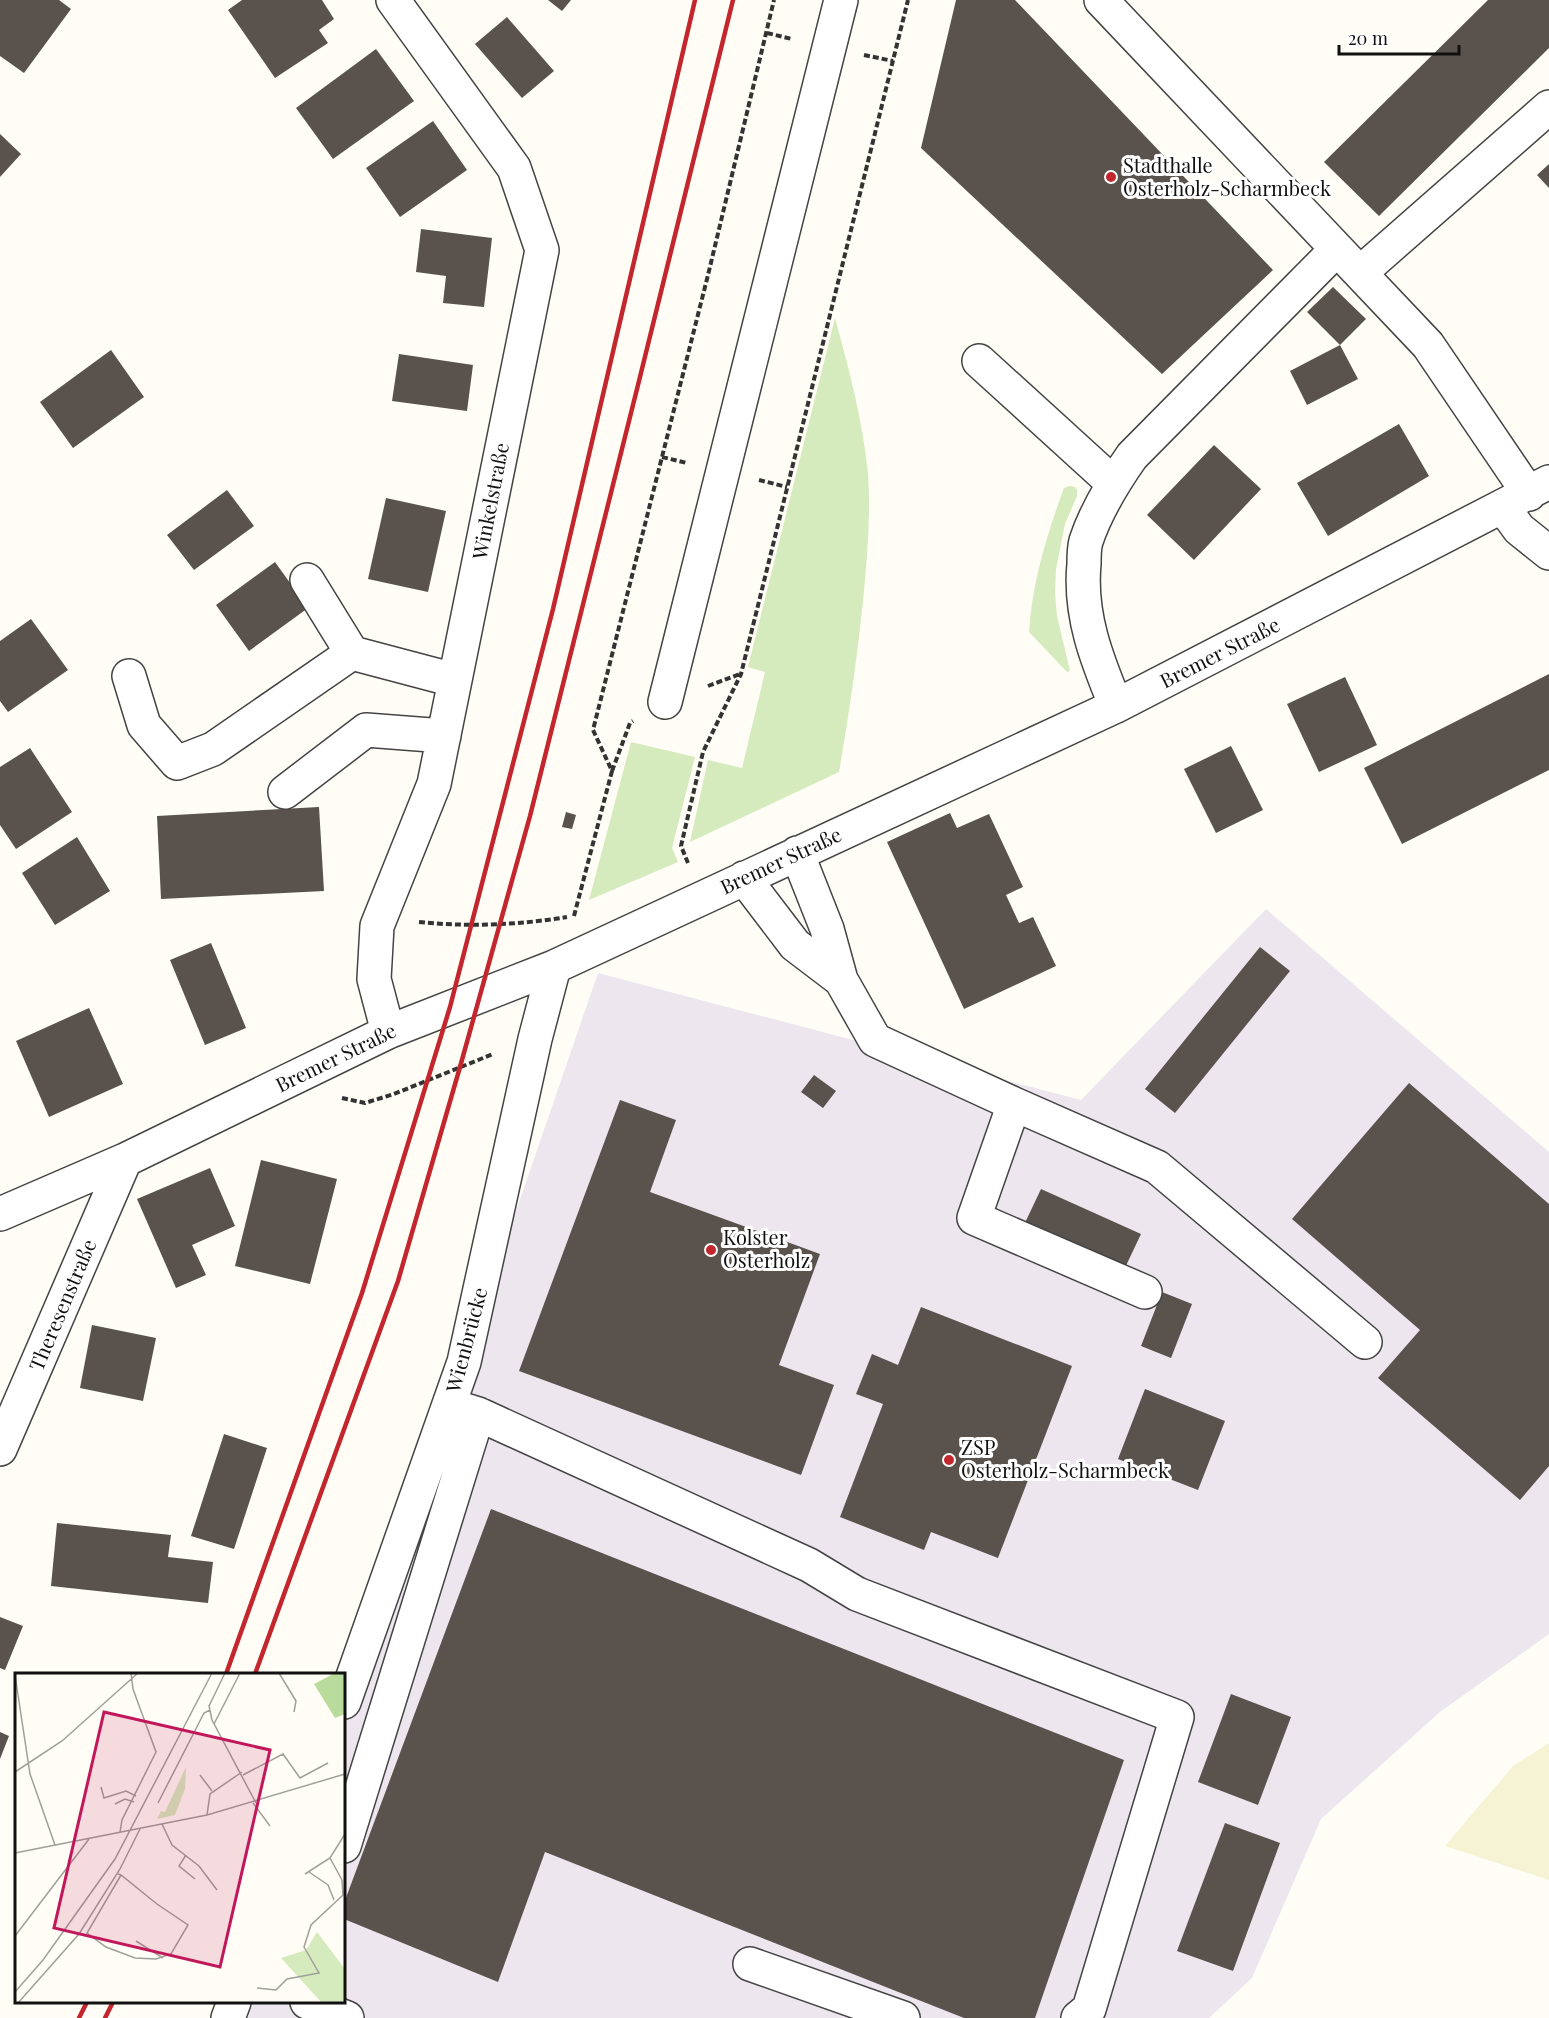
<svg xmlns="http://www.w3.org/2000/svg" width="1549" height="2018" font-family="'Playfair Display',serif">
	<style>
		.industrial { fill: #eee6ef }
		.farmland { fill: #f6f3d4 }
		.green { fill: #d5ebbd }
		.building { fill: #5a524d }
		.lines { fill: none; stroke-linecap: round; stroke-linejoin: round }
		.minor-casing { stroke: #444; stroke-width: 36 }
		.path { stroke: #333; stroke-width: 4; stroke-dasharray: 6 3; stroke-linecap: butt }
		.minor { stroke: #fff; stroke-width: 33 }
		.rail { stroke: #c4262e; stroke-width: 4.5 }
		.poi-dot { fill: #c4262e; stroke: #fff; stroke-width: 2 }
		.labels { text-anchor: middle; stroke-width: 6; stroke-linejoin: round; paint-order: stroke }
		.poi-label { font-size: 20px; fill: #111; stroke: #fff; text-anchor: start }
		.street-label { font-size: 20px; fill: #111; stroke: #fff }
		.inset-road { fill: none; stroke: #a09f9a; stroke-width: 1.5 }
		.view { fill: #c2185b; fill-opacity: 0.15; stroke: #c2185b; stroke-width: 3 }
		.inset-edge { fill: none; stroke: #111; stroke-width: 3 }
	</style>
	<rect width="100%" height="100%" fill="#fffdf5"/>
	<path class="industrial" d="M1266 909 1549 1152V1634L1440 1712 1321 1819 1252 1978 1209 2018H228L233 2002H344V1697L464 1362 598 973 1081 1100Z"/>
	<path class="farmland" d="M1549 1743V1880L1445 1846 1513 1766Z"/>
	<path class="green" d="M835 318C849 369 863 422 868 474 871 516 867 559 863 601 857 659 849 715 839 772L690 842 708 760 742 768 765 672 748 667Z
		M1069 486 1075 487 1077 490V496L1065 524 1056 569 1055 593 1057 616 1070 671 1067 672 1029 632C1032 583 1047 534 1064 488Z
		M631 742 695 757 672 848 678 862 589 900Z"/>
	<path class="building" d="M0 0H59L71 9 24 73 0 56Z
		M242 0H322L334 19 319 30 328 43 275 78 228 10Z
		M548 0H571L562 11Z
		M956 0H1015L1273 270 1162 374 921 148Z
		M1488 0H1549V48L1379 216 1324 162Z
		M507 17 554 71 522 98 475 44Z
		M376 49 414 101 333 159 296 108Z
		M433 121 467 170 400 217 366 168Z
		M0 134 21 154 0 177Z
		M1549 164V188L1537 175Z
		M421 229 492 238 484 307 443 303 446 276 416 272Z
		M1333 287 1366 319 1340 345 1358 379 1307 405 1290 371 1340 345 1307 312Z
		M111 350 144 397 73 448 40 402Z
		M399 354 473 365 467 411 392 401Z
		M1399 424 1429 476 1328 536 1297 483Z
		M1214 445 1261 489 1194 560 1147 515Z
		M227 490 254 526 194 570 167 535Z
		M386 498 446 511 428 592 368 579Z
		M275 562 308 608 249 651 216 605Z
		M31 619 68 670 8 712 0 701V641Z
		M1549 674V770L1402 844 1364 768Z
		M1345 677 1377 745 1319 772 1287 704Z
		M1231 746 1263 810 1216 833 1184 769Z
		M30 748 72 812 16 849 0 825V767Z
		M319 807 324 891 161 899 157 816Z
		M566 812 576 815 572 829 562 827Z
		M950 813 957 828 989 814 1023 887 1006 895 1019 923 1033 917 1056 966 964 1009 887 842Z
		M77 837 110 891 55 925 22 873Z
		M211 943 246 1028 205 1045 170 960Z
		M1260 947 1290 971 1175 1113 1145 1089Z
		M89 1008 123 1084 49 1117 16 1041Z
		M814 1075 836 1091 823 1108 801 1092Z
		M1409 1083 1549 1204V1466L1520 1500 1378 1378 1420 1330 1292 1219Z
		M620 1100 676 1120 650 1192 820 1254 779 1365 834 1385 801 1475 519 1371Z
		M261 1160 337 1179 310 1284 235 1266Z
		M210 1168 235 1226 192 1245 206 1275 176 1288 137 1199Z
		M1041 1189 1141 1234 1123 1272 1023 1227Z
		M1162 1292 1192 1304 1171 1358 1141 1346Z
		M921 1307 1072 1366 998 1558 931 1532 924 1550 840 1517 883 1404 856 1394 872 1354 898 1365Z
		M92 1325 156 1338 143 1401 80 1388Z
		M1145 1389 1225 1421 1198 1490 1118 1459Z
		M224 1434 267 1448 234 1549 191 1536Z
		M491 1509 1124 1760 1035 2018H964L545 1852 498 1982 344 1919V1903Z
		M57 1523 171 1535 168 1557 213 1562 208 1603 51 1586Z
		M0 1617 23 1626 5 1670 0 1668Z
		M1231 1694 1291 1717 1258 1805 1198 1782Z
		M0 1732 9 1736 0 1759Z
		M1225 1823 1280 1843 1233 1971 1177 1951Z"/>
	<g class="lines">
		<g class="minor-casing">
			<path id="minor" d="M1101 0 1428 345 1529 494
				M1360 273 1549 107
				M979 361 1113 483
				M1503 507 1519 529 1549 553
				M307 580 352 653
				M129 676 144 725 177 763 213 749 352 653 454 680
				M665 702 841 0
				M1116 706C1097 660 1079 615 1084 564 1084 557 1084 548 1086 541 1096 511 1113 483 1132 456L1337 249
				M285 792 366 730 444 736
				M797 853 827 929 841 980 875 1040 1014 1104 1157 1167 1365 1342
				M744 878 795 945 841 980
				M388 1032 374 979 377 926 434 784 542 250 514 168 393 0
				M1014 1104 974 1218 1145 1292
				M0 1214 125 1160 388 1032 554 967 1116 706 1549 482
				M449 1405 478 1414 809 1565 857 1594 1177 1717 1089 2009 1078 2018
				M0 1449 125 1160
				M344 1702 464 1362 535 1039 554 967
				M344 1846 478 1414
				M750 1964 903 2018
				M307 2002 347 2018
				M228 2018 234 2002"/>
		</g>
		<path class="path" d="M767 33 792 39
			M864 55 893 61
			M662 457 687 463
			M759 480 787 487
			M708 686 740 674
			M612 771 630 723 633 721
			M688 863 681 846 703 752 741 674 908 0
			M574 916 612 771 593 730 708 275 774 0
			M419 922C468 927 519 925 567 917
			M342 1098 365 1103 394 1094 493 1054"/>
		<use href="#minor" class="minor"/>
		<path class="rail" d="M226 1674 362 1293 450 1007 553 609 695 0
			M255 1674 398 1281 460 1067 530 816 638 385 733 0
			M79 2018 87 2002
			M105 2018 113 2002"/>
	</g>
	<g class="poi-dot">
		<circle cx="1111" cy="177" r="6"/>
		<circle cx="711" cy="1250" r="6"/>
		<circle cx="949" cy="1460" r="6"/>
	</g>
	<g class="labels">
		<g class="poi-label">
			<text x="1123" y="173">Stadthalle<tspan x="1123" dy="23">Osterholz-Scharmbeck</tspan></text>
			<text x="723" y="1245">Kolster<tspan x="723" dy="23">Osterholz</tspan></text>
			<text x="961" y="1455">ZSP<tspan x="961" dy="23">Osterholz-Scharmbeck</tspan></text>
		</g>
		<g class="street-label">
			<text transform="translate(491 501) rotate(-79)" y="7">Winkelstraße</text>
			<text transform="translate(1220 653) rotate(-27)" y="7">Bremer Straße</text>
			<text transform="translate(781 861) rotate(-25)" y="7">Bremer Straße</text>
			<text transform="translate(336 1058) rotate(-26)" y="7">Bremer Straße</text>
			<text transform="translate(63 1305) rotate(-67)" y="7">Theresenstraße</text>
			<text transform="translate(467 1340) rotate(-75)" y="7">Wienbrücke</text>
		</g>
	</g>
	<g transform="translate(15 1673)">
		<rect width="330" height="330" fill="#fffdf5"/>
		<path d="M171 94 170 116 160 142 142 146 146 138 150 139ZM302 259 330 296V330H307L266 285 291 277Z" fill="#d5ebbd"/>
		<path d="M320 0H330V41L320 45 299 11Z" fill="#b9dc9c"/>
		<path class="inset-road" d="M210 0 194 33 197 47 241 130M264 0 281 28 279 39M0 2 15 101 40 172M199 51 225 0M0 99 47 68 123 0M185 102 197 118M228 102 268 81 285 105 313 90M86 114 89 125 111 118 121 123M143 130 189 40 195 37M238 130 255 153M100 131 110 126 119 129M192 142 195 121 227 99M147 151 157 172 184 193 202 217M105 159 107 147 141 79 118 16 116 0M0 180 192 142 330 101M171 182 164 193 180 206M294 199 313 212 319 227M103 201 106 202 137 227 142 231 173 252 156 281 141 286 120 285 91 274 72 260 106 202M290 201 315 185 330 161M0 263 74 166M121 268 148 285M242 315 261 317 272 306 304 300 289 274 296 252 328 222 327 207 315 185M0 319 28 287 100 186 197 0M3 330 64 261 105 196 125 156"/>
		<path class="view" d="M89 39 255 77 205 294 39 255Z"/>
		<rect width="330" height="330" class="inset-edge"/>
	</g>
	<path d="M1339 45v9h120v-9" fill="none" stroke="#111111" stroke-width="3"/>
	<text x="1348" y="45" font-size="18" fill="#111111" stroke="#ffffff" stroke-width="4.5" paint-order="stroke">20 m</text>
</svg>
